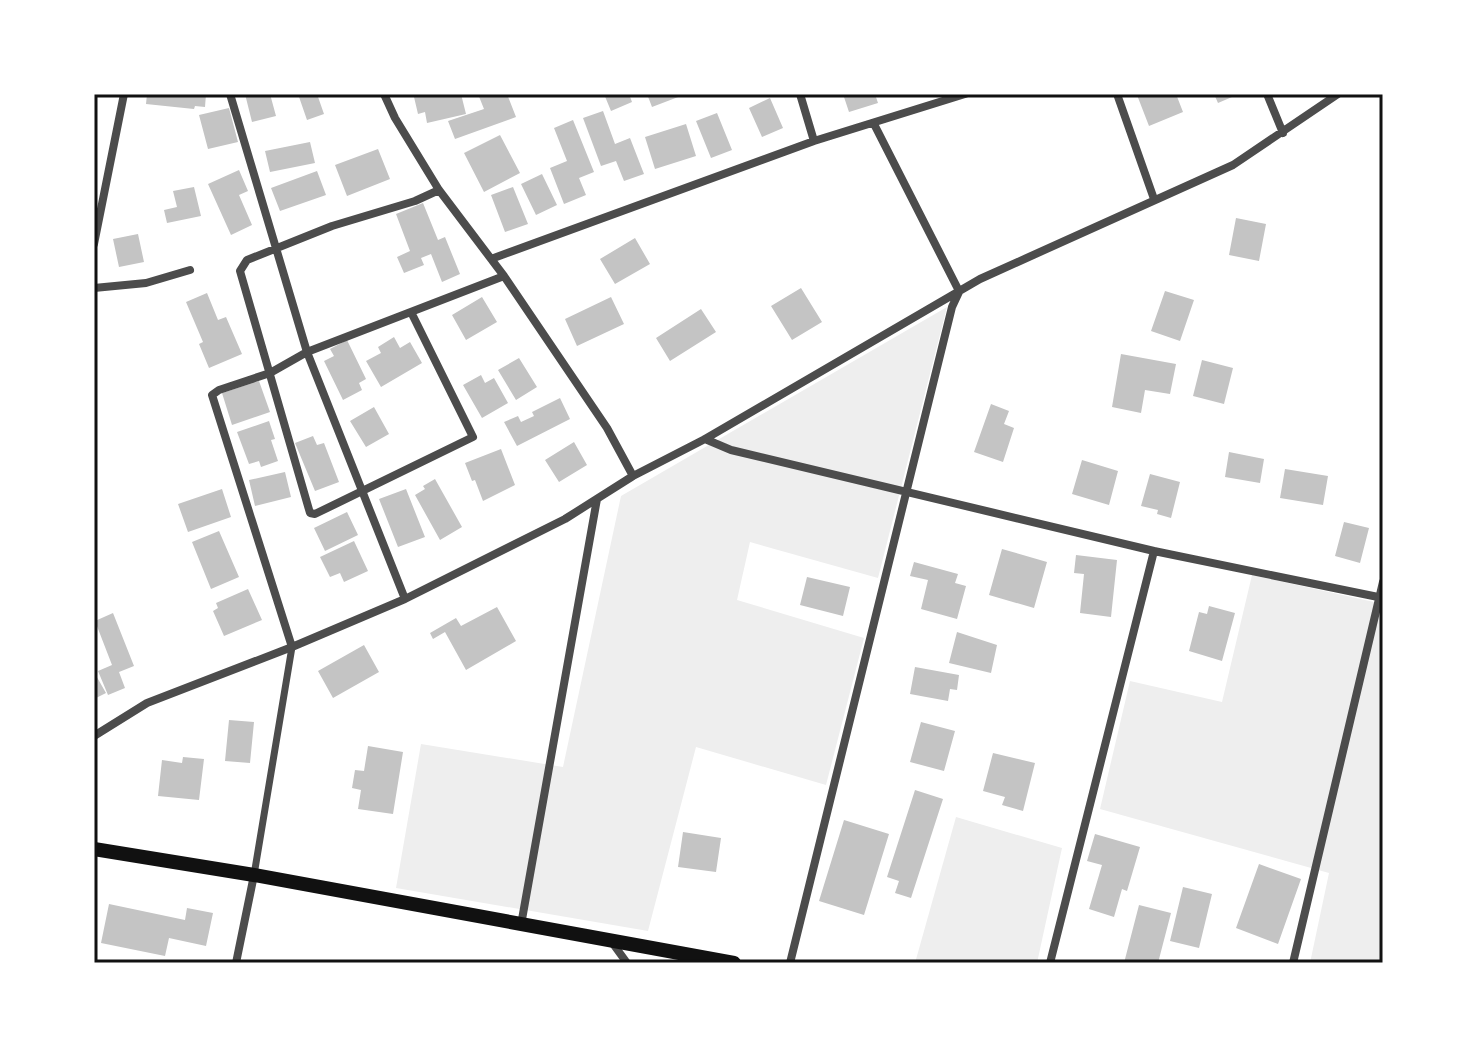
<svg xmlns="http://www.w3.org/2000/svg" width="1477" height="1057" font-family="Inter,sans-serif">
	<style>
		.green { fill: #eee }
		.building { fill: #c4c4c4 }
		.lines { fill: none; stroke-linecap: round; stroke-linejoin: round }
		.pedestrian { stroke: #4c4c4c; stroke-width: 7 }
		.minor { stroke: #4c4c4c; stroke-width: 8 }
		.primary { stroke: #111; stroke-width: 14 }
		.neatline { fill: none; stroke: #111; stroke-width: 3 }
	</style>
	<rect width="100%" height="100%" fill="#fff"/>
	<path class="green" d="M947 307 878 578 750 542 737 600 864 638 826 785 696 747 648 931 396 888 421 744 563 767 621 496Z
		M1252 575 1383 604V963H1310L1329 873 1100 809 1130 681 1222 702Z
		M956 817 1062 848 1037 963H915Z"/>
	<path class="building" d="M147 94H206L205 107 195 106 194 109 146 104Z
		M245 94H270L276 116 252 122Z
		M298 94H317L324 114 307 120Z
		M428 94H461L466 114 427 123 425 112 418 114 414 97Z
		M478 94H507L516 117 455 139 448 121 484 109Z
		M604 94H629L632 102 611 111Z
		M647 94H686L652 107Z
		M843 94H875L878 103 849 112Z
		M1141 94H1176L1183 112 1149 126 1137 95Z
		M1214 94H1239L1218 103Z
		M770 98 783 128 762 137 749 108Z
		M229 108 238 142 208 149 199 115Z
		M603 111 615 144 630 138 644 174 624 181 616 161 601 166 583 118Z
		M717 113 732 150 711 158 696 121Z
		M573 120 594 172 579 178 586 195 564 204 550 168 567 161 554 128Z
		M686 124 696 156 655 169 645 137Z
		M500 135 520 173 484 192 464 153Z
		M310 142 315 163 270 172 265 151Z
		M378 149 390 179 347 196 335 165Z
		M239 170 248 191 239 195 252 225 231 235 208 184Z
		M317 171 326 195 280 211 271 188Z
		M542 174 557 205 536 215 521 184Z
		M194 187 201 216 167 223 164 210 177 207 173 191Z
		M513 187 528 224 505 232 491 195Z
		M423 203 438 240 445 237 460 274 442 282 431 254 421 258 424 265 404 273 397 257 410 251 396 214Z
		M1236 218 1266 224 1259 261 1229 255Z
		M138 234 144 262 119 267 113 239Z
		M635 238 650 264 615 284 600 259Z
		M801 288 822 322 792 340 771 306Z
		M1165 291 1194 300 1180 341 1151 331Z
		M207 293 218 320 226 317 242 354 209 368 199 344 203 342 186 302Z
		M482 297 497 322 466 340 452 315Z
		M611 297 624 324 577 346 565 319Z
		M701 309 716 332 670 361 656 338Z
		M394 337 400 348 410 342 422 363 381 387 366 361 381 353 378 347Z
		M347 340 366 379 359 383 362 390 343 400 324 361 334 356 330 349Z
		M1121 354 1176 364 1170 394 1145 390 1141 413 1112 407Z
		M519 358 537 387 516 400 498 370Z
		M1202 360 1233 368 1224 404 1193 396Z
		M481 375 485 383 494 378 508 403 482 418 463 385Z
		M259 381 270 412 232 425 222 393Z
		M560 398 570 419 517 446 504 422 518 416 521 422 534 416 532 412Z
		M991 404 1009 411 1004 424 1014 428 1003 462 974 452Z
		M374 407 389 434 366 447 350 421Z
		M269 421 275 439 271 440 278 461 261 467 259 461 249 464 237 432Z
		M313 436 317 445 324 443 339 482 315 491 295 443Z
		M574 442 587 465 559 482 545 460Z
		M501 449 515 485 483 501 475 480 472 481 465 463Z
		M1229 452 1264 459 1260 483 1225 477Z
		M1082 460 1118 471 1109 505 1072 494Z
		M1285 469 1328 476 1323 505 1280 498Z
		M285 472 291 497 255 506 249 480Z
		M1150 474 1180 482 1171 518 1157 514 1158 510 1141 506Z
		M435 479 462 527 440 540 415 495 425 489 423 486Z
		M222 489 231 517 188 532 178 504Z
		M406 489 425 537 398 547 379 499Z
		M347 512 358 535 325 551 314 528Z
		M1344 522 1369 528 1360 563 1335 556Z
		M219 531 239 577 211 589 192 542Z
		M354 541 368 571 344 582 340 573 330 577 320 557Z
		M1002 549 1047 562 1034 608 989 595Z
		M1076 555 1117 560 1111 617 1080 613 1084 574 1074 573Z
		M914 562 958 574 955 583 966 586 957 619 921 609 928 580 910 576Z
		M807 577 850 587 843 616 800 605Z
		M248 589 262 620 224 636 213 611 218 608 216 603Z
		M1209 606 1235 613 1222 661 1189 651 1199 612 1207 614Z
		M497 607 516 641 466 670 445 632 433 639 430 633 456 618 461 626Z
		M113 613 134 666 119 672 125 688 108 695 98 671 112 665 95 621Z
		M957 632 997 645 991 673 949 663Z
		M364 645 379 672 333 698 318 671Z
		M915 667 959 675 957 690 950 689 948 701 910 694Z
		M94 672 106 693 94 699Z
		M229 720 254 722 250 763 225 761Z
		M921 722 955 731 944 771 910 762Z
		M368 746 403 752 393 814 358 809 361 790 352 788 355 770 364 771Z
		M993 753 1035 763 1023 811 1002 805 1005 797 983 791Z
		M183 757 204 759 199 800 158 796 162 760 182 763Z
		M915 790 943 799 911 898 895 893 899 881 887 877Z
		M844 820 889 834 864 915 819 901Z
		M683 832 721 838 716 872 678 867Z
		M1095 834 1140 847 1127 891 1122 889 1114 917 1089 909 1102 865 1087 861Z
		M1259 864 1301 879 1278 944 1236 928Z
		M1183 887 1212 894 1199 948 1170 941Z
		M109 904 185 920 187 908 213 913 206 946 169 938 165 956 101 943Z
		M1139 905 1171 913 1158 963H1124Z"/>
	<g class="lines">
		<path class="pedestrian" d="M254 875 292 647"/>
		<path class="minor" d="M230 94 307 352 405 599
			M384 94 395 118 439 190 504 276 607 428 633 476
			M800 94 814 141
			M1117 94 1154 199
			M1267 94 1283 133
			M874 124 959 291
			M94 244 124 94
			M491 259 814 141 965 94
			M94 288 146 283 190 270
			M412 314 473 437 315 514 310 513 240 271 247 260 332 226 415 201 439 190
			M705 439 731 450 1154 551 1383 598
			M292 647 212 395 219 390 270 373 307 352 504 276
			M94 736 147 703 292 647 405 599 565 519 633 476 705 439 980 279 1233 165 1338 94
			M521 925 597 499
			M611 941 627 963
			M236 963 254 875
			M790 963 952 307 959 292
			M1050 963 1154 551
			M1293 963 1383 582"/>
		<path class="primary" d="M94 849 254 875 734 963"/>
	</g>
	<rect width="1477" height="1057" fill="none" stroke="#ffffff" stroke-width="192"/>
	<rect x="96" y="96" width="1285" height="865" class="neatline"/>
</svg>
